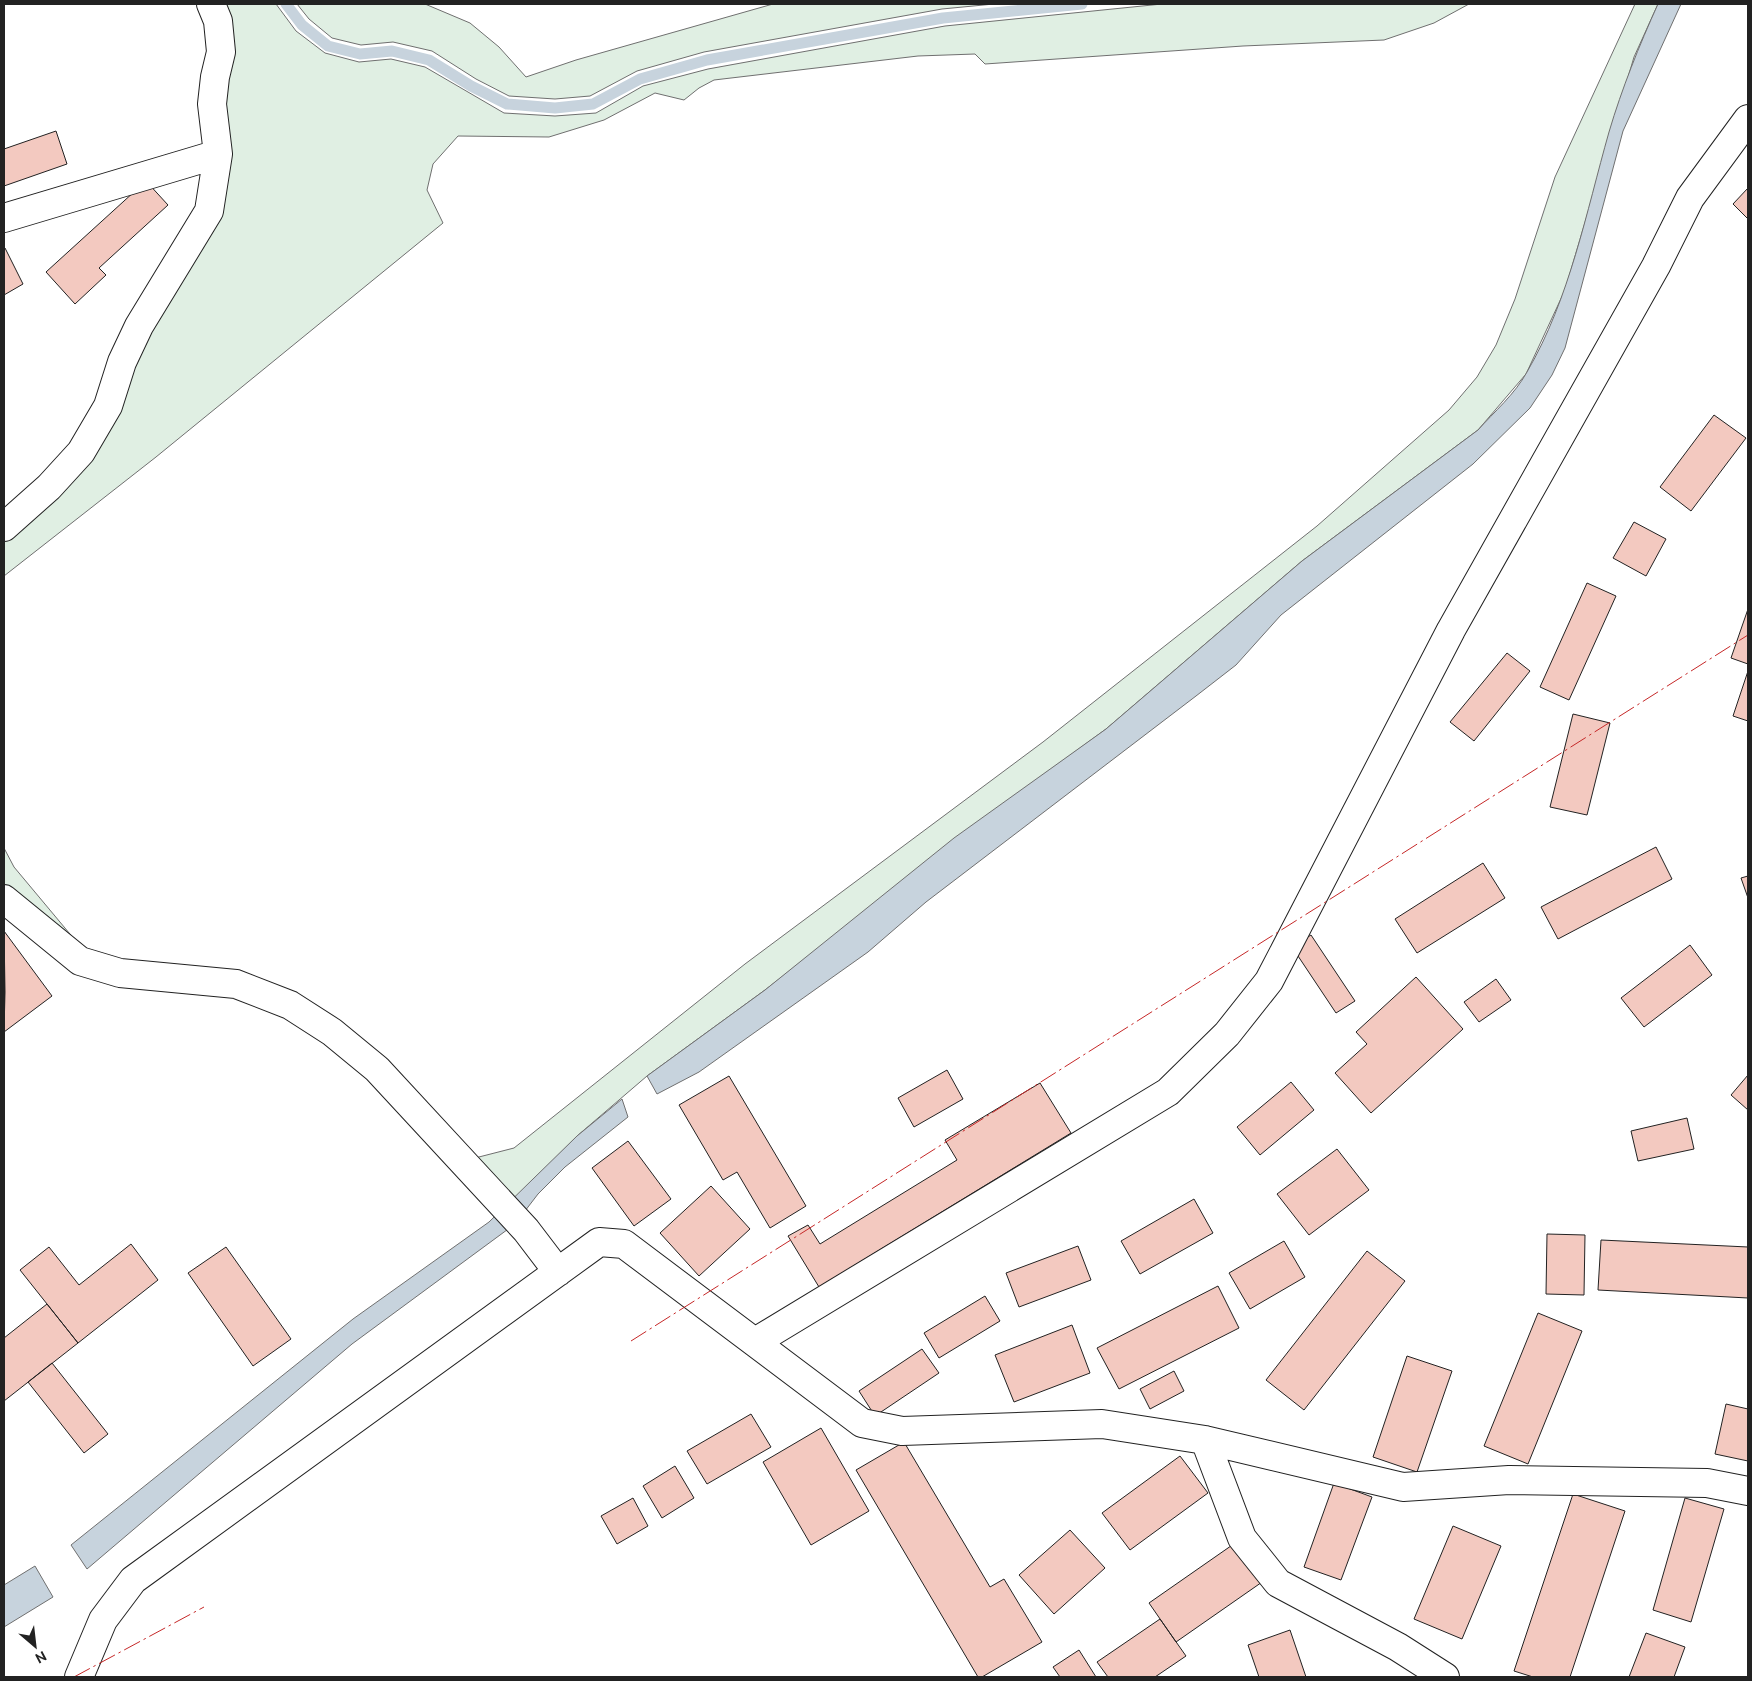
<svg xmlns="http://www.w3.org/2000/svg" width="1752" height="1681" font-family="Ubuntu,sans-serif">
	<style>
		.green { fill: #e0efe3; stroke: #6f6f6f }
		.water { fill: #c7d3dd; stroke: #6f6f6f }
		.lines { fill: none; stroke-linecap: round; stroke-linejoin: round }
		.stream { stroke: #c7d3dd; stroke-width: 11 }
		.building { fill: #f3c9c0; stroke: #222 }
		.minor-casing { stroke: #222; stroke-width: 30 }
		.minor { stroke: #fff; stroke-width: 28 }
		.power { stroke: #c62828; stroke-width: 1; stroke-dasharray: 18 4 2.5 4; stroke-linecap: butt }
	</style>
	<rect width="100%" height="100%" fill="#fff"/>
	<path class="green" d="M223 4H276L296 31 325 53 359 62 391 59 425 67 504 113 555 116 596 113 643 86 708 69 945 26 1162 4H1469L1434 23 1384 40 1243 46 985 64 975 54 918 56 714 80 699 88 684 100 655 93 604 120 549 137 458 136 433 164 427 190 443 223 156 457 4 576V542L19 527 132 365 178 280 223 103Z
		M297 4H425L470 23 499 47 526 77 576 60 773 4H994L942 9 704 52 637 71 590 96 555 99 509 96 476 79 432 51 393 42 361 45 332 38 309 19Z
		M1635 4H1658L1634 57 1565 290 1526 374 1478 430 1302 561 1106 729 1031 784 765 990 647 1076 577 1136 516 1198 499 1185 475 1158 514 1148 745 964 1043 742 1317 526 1449 410 1477 377 1496 345 1515 299 1555 177Z
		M4 848 14 867 85 952 4 884Z"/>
	<path class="water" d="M1658 4H1681L1623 131 1565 348 1552 375 1530 408 1473 464 1281 615 1236 665 1196 696 926 902 868 952 699 1072 657 1094 647 1076 765 990 954 838 1106 729 1302 561 1478 430C1494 412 1515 394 1527 372 1570 298 1586 213 1609 132 1622 88 1639 46 1658 4Z
		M622 1099 628 1117 565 1167 538 1194 515 1224 352 1344 87 1569 71 1545 353 1319 489 1222 577 1136Z
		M35 1566 53 1597 4 1627V1585Z"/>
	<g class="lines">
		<path class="stream" d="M286 4 302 25 328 46 360 54 392 51 429 60 471 86 507 104 555 108 593 104 640 79 707 60 943 18 1082 4"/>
	</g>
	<path class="building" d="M56 131 67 164 4 186V149Z
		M146 181 168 205 99 268 106 275 75 304 46 272Z
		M1748 188V219L1733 204Z
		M5 248 23 284 4 295V249Z
		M1714 415 1746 438 1691 511 1660 487Z
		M1634 522 1666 539 1646 576 1613 558Z
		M1587 583 1616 596 1569 700 1540 687Z
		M1748 609V664L1731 658Z
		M1507 653 1530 671 1474 741 1450 722Z
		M1748 671V721L1733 716Z
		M1573 714 1610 723 1587 815 1550 807Z
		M1656 847 1672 879 1558 939 1541 907Z
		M1483 863 1505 898 1417 953 1395 919Z
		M1748 876V898L1741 878Z
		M4 931 52 996 4 1032 5 992Z
		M1311 935 1355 1001 1336 1013 1292 947Z
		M1690 945 1712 975 1644 1027 1621 998Z
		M1416 977 1463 1029 1371 1113 1335 1073 1367 1044 1356 1032Z
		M1496 979 1511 1000 1479 1022 1464 1002Z
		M947 1070 963 1099 914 1127 898 1098Z
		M1748 1075V1110L1731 1095Z
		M729 1076 806 1206 770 1228 737 1172 723 1180 679 1105Z
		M1291 1082 1314 1110 1260 1155 1237 1127Z
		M1040 1083 1071 1133 819 1287 788 1236 808 1225 820 1244 957 1160 945 1140Z
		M1687 1118 1694 1149 1638 1161 1631 1131Z
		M628 1141 671 1199 634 1226 592 1168Z
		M1337 1149 1369 1190 1309 1235 1277 1194Z
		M711 1186 750 1229 699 1276 660 1233Z
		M1194 1199 1213 1233 1140 1274 1121 1241Z
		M1547 1234 1585 1235 1584 1295 1546 1294Z
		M1601 1240 1748 1247V1298L1598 1290Z
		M1284 1241 1305 1277 1250 1309 1229 1273Z
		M131 1244 158 1280 78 1343 20 1270 49 1247 79 1285Z
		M1078 1246 1091 1280 1019 1307 1006 1273Z
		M226 1247 291 1339 253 1366 188 1273Z
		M1367 1251 1405 1281 1304 1410 1266 1380Z
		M1218 1286 1239 1328 1119 1389 1097 1348Z
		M985 1296 1000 1321 939 1358 924 1333Z
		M47 1304 78 1343 4 1401V1338Z
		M1538 1313 1582 1331 1528 1464 1484 1446Z
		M1072 1325 1090 1373 1014 1402 995 1355Z
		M922 1349 939 1373 875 1416 859 1391Z
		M1407 1356 1452 1371 1417 1472 1373 1457Z
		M52 1363 108 1434 84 1453 28 1382Z
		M1174 1371 1184 1391 1150 1409 1140 1389Z
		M1726 1404 1748 1409V1461L1715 1454Z
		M751 1414 771 1447 707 1484 687 1451Z
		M821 1428 869 1511 811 1545 763 1462Z
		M904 1442 990 1587 1004 1579 1042 1642 982 1677H978L856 1470Z
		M1180 1456 1208 1493 1130 1550 1102 1513Z
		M675 1466 694 1498 662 1518 643 1486Z
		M1334 1483 1372 1497 1341 1580 1304 1567Z
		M1573 1494 1625 1511 1570 1677H1533L1514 1671Z
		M633 1498 648 1526 617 1544 601 1516Z
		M1685 1498 1724 1509 1691 1622 1653 1610Z
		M1453 1526 1501 1546 1462 1639 1414 1619Z
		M1070 1530 1105 1568 1054 1614 1019 1575Z
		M1238 1541 1265 1580 1176 1642 1149 1603Z
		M1160 1619 1186 1656 1155 1677H1108L1097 1662Z
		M1290 1630 1306 1677H1259L1248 1645Z
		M1646 1633 1685 1647 1674 1677H1629Z
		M1079 1650 1096 1677H1060L1053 1667Z"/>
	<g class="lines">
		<g class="minor-casing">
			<path id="minor" d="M4 218 218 154
				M4 527 49 487 81 452 108 406 122 362 139 326 209 211 218 154 212 104 215 77 221 52 218 21 211 4
				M4 899 80 961 120 973 236 984 290 1005 332 1032 377 1069 526 1230 558 1272
				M755 1342 1168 1092 1227 1034 1269 981 1451 630 1656 266 1690 198 1748 119
				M1205 1440 1242 1538 1278 1583 1398 1647 1445 1677
				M79 1677 103 1620 133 1580 599 1242 624 1244 862 1423 902 1431 1102 1424 1205 1440 1403 1487 1509 1480 1707 1483 1748 1491"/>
		</g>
		<use href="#minor" class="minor"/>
		<path class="power" d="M631 1341 1748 635
			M74 1677 204 1607"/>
	</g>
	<rect width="1752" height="1681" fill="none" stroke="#222222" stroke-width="10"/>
	<g transform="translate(35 1646) rotate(152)" stroke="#ffffff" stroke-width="4" paint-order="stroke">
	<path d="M0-4L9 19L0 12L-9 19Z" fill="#222222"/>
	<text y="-8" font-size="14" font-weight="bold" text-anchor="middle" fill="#222222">N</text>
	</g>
</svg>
